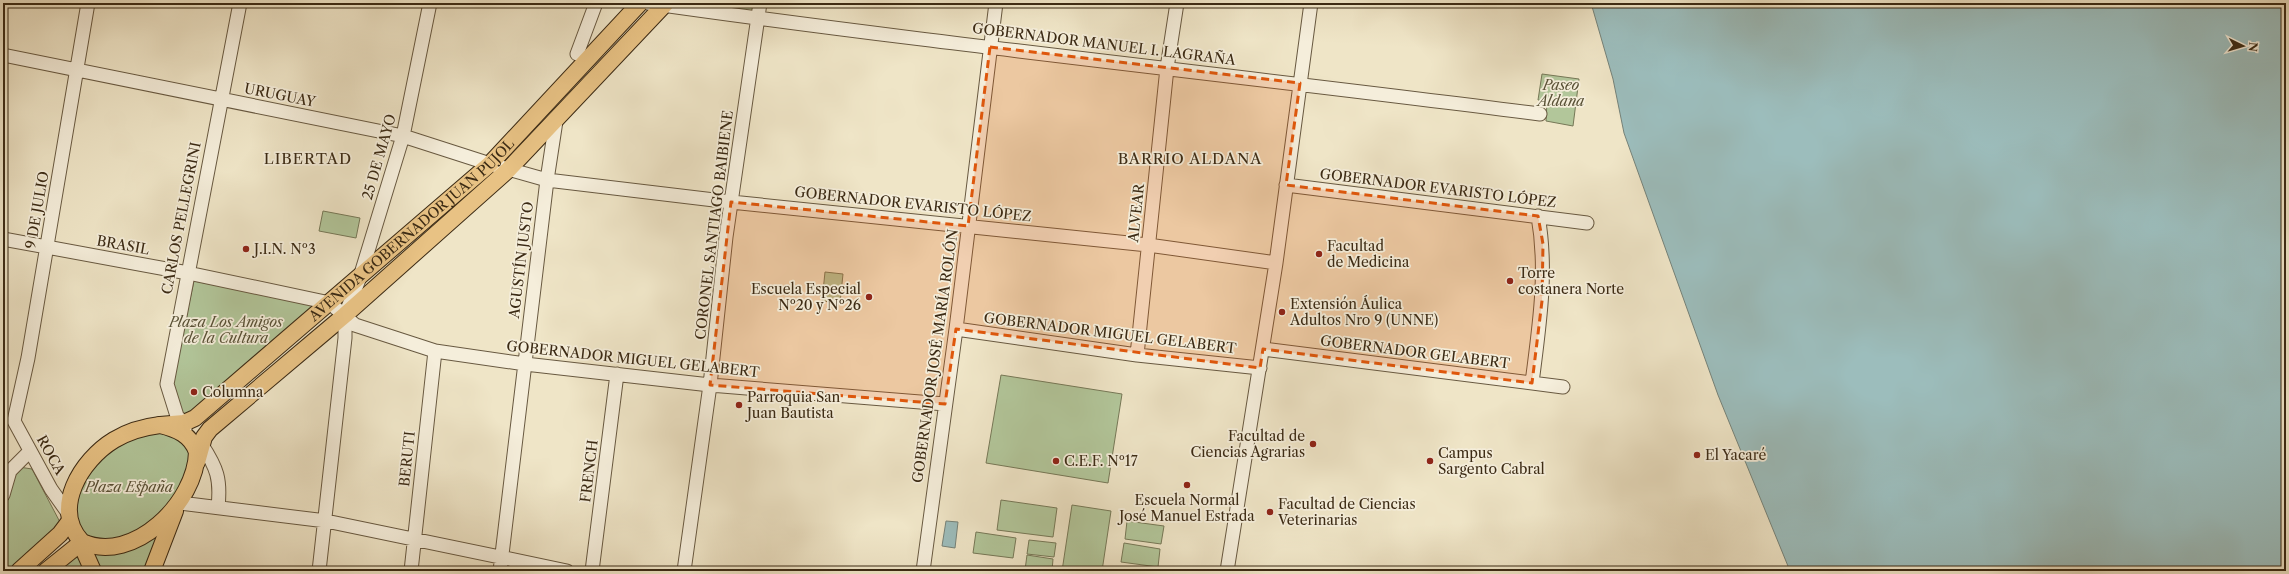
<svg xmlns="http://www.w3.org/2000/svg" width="2289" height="574" font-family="'Libre Caslon Text',serif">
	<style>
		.green { fill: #b2c69a; stroke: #767857 }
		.water { fill: #9cbdbc; stroke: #758279 }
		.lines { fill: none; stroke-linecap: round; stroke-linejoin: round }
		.minor-casing { stroke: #685941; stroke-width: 15 }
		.major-casing { stroke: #3b2a14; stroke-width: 18 }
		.minor { stroke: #f5eedb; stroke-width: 13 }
		.major { stroke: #e8c284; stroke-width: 16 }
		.marked { fill: #df570c; fill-opacity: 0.2; stroke: #df570c; stroke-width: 3; stroke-dasharray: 8 5; stroke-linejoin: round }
		.poi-dot { fill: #8f2418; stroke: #f5eedb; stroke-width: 1.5 }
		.labels { text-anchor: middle; stroke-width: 3.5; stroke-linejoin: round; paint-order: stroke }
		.street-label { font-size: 14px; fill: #3b2a14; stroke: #f5eedb }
		.park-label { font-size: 14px; font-style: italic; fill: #595136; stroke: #f5eedb }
		.poi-label { font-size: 14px; fill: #3b2a14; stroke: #f5eedb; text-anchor: start }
		.neighbourhood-label { font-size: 15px; letter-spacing: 1px; fill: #3b2a14; stroke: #f5eedb }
	</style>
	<rect width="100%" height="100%" fill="#efe5c7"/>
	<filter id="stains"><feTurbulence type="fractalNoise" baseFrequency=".005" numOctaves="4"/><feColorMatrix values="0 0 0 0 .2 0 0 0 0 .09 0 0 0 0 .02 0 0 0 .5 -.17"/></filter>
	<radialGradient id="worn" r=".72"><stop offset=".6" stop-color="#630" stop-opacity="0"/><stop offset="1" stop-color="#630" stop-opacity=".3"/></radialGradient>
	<path class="green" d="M685 3H756L755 12Z
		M1542 74 1579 79 1573 126 1546 121 1547 101 1538 100Z
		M323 211 360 218 356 238 319 231Z
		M825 272 843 274 840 303 822 301Z
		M194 281 319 305 197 411 186 414 181 412 172 381Z
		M1001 375 1122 394 1108 483 986 463Z
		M141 432 174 433 188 448 190 464 171 506 132 535 100 541 83 534 72 509 74 497 98 458Z
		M19 467 32 469 61 524 56 534 11 571H3C3 538 0 492 19 467Z
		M1001 500 1057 508 1053 537 997 530Z
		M1072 505 1111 511 1102 571H1062Z
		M1127 521 1164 526 1161 544 1125 539Z
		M976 532 1016 538 1013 558 973 553Z
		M155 535 159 536 145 571H99L92 555 95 551Z
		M1029 540 1056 543 1054 557 1027 554Z
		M1124 543 1160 549 1158 567 1121 562Z
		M1027 555 1053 559 1052 571 1025 570Z
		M74 557 79 558 86 571H55Z"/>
	<path class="water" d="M1591 3H2286V571H1790L1718 395 1624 133 1613 79Z
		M946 521 958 522 955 548 942 546Z"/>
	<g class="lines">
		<g class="minor-casing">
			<path id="minor" d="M648 3C944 45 1243 76 1540 114
				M577 54 596 3
				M3 55 403 136 490 164 547 180 731 202 1148 245 1276 263
				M1286 185 1587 223
				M3 239 188 273 330 303 355 325 435 351 525 364 710 385 945 404
				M956 329 1137 355 1260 368
				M1263 349 1563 387
				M1137 355 1167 68 1177 3
				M1532 383C1539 327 1548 272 1538 216
				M14 421 28 358 88 3
				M14 421 51 489 68 513
				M185 429 184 423 177 416 167 384 240 3
				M202 445C217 468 221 479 218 507
				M3 495 10 471 30 451
				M180 503 326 521 567 571
				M319 571 345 338V315L360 277 403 136 430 3
				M411 571 435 351
				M500 571 547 180 556 121
				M592 571 617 374
				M684 571 710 385 726 237 760 3
				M923 571 956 329 996 3
				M1227 571 1276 263 1311 3"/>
		</g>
		<g class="major-casing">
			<g id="major">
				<path id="s1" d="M160 425 184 423 195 418 490 164 640 3"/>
				<path d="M160 425C177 429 191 435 197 452 196 502 134 565 82 542 51 509 81 460 114 440 129 431 143 427 160 425Z"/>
				<path d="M197 462 204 437 210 429 345 315 508 170 666 3"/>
				<path d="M86 544 85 553 93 571"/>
				<path d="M19 571 60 534 69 522"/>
				<path d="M46 571 82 542"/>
				<path d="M152 571 175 511"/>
			</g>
		</g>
		<use href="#minor" class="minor"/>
		<use href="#major" class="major"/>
	</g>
	<path class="marked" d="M990 47 1300 83 1286 185 1538 216 1543 244 1542 301 1532 383 1263 349 1260 368 956 329 945 404 710 385 731 202 968 226Z"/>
	<g class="poi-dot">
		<circle cx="246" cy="249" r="4"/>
		<circle cx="1319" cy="254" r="4"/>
		<circle cx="1510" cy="281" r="4"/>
		<circle cx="869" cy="297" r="4"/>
		<circle cx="1282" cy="312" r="4"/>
		<circle cx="194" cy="392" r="4"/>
		<circle cx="739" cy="405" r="4"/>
		<circle cx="1313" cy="444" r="4"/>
		<circle cx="1697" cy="455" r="4"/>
		<circle cx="1056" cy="461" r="4"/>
		<circle cx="1430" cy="461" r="4"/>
		<circle cx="1187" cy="485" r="4"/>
		<circle cx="1270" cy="512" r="4"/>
	</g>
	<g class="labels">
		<g class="street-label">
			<text transform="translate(1104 44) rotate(7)" y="5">GOBERNADOR MANUEL I. LAGRAÑA</text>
			<text transform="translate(280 95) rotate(11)" y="5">URUGUAY</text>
			<text transform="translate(379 157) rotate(-74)" y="5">25 DE MAYO</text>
			<text transform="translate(1438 188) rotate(7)" y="5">GOBERNADOR EVARISTO LÓPEZ</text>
			<text transform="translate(913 204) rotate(6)" y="5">GOBERNADOR EVARISTO LÓPEZ</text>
			<text transform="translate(37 210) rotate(-80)" y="5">9 DE JULIO</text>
			<text transform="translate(1136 213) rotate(-84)" y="5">ALVEAR</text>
			<text transform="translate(181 218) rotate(-79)" y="5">CARLOS PELLEGRINI</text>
			<text transform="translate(714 225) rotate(-83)" y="5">CORONEL SANTIAGO BAIBIENE</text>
			<text dy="5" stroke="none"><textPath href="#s1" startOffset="323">AVENIDA GOBERNADOR JUAN PUJOL</textPath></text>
			<text transform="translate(123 245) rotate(10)" y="5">BRASIL</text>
			<text transform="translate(521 260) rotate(-83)" y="5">AGUSTÍN JUSTO</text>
			<text transform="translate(1110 333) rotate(7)" y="5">GOBERNADOR MIGUEL GELABERT</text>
			<text transform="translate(1415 352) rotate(7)" y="5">GOBERNADOR GELABERT</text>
			<text transform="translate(935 356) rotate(-82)" y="5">GOBERNADOR JOSÉ MARÍA ROLÓN</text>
			<text transform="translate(633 359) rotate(6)" y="5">GOBERNADOR MIGUEL GELABERT</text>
			<text transform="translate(51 455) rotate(61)" y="5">ROCA</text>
			<text transform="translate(407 459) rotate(-84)" y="5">BERUTI</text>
			<text transform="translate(589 471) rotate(-83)" y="5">FRENCH</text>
		</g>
		<g class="park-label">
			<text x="1561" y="90">Paseo<tspan x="1561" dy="16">Aldana</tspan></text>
			<text x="226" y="327">Plaza Los Amigos<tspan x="226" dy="16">de la Cultura</tspan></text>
			<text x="129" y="492">Plaza España</text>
		</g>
		<g class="poi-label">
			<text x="1327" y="251">Facultad<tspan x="1327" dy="16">de Medicina</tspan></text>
			<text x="254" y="254">J.I.N. Nº3</text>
			<text x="1518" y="278">Torre<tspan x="1518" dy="16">costanera Norte</tspan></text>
			<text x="861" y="294" text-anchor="end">Escuela Especial<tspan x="861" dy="16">Nº20 y Nº26</tspan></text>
			<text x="1290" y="309">Extensión Áulica<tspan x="1290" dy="16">Adultos Nro 9 (UNNE)</tspan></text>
			<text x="202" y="397">Columna</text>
			<text x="747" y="402">Parroquia San<tspan x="747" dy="16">Juan Bautista</tspan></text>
			<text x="1305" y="441" text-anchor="end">Facultad de<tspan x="1305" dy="16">Ciencias Agrarias</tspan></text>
			<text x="1438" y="458">Campus<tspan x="1438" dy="16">Sargento Cabral</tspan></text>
			<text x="1705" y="460">El Yacaré</text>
			<text x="1064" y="466">C.E.F. Nº17</text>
			<text x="1187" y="505" text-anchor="middle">Escuela Normal<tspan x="1187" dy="16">José Manuel Estrada</tspan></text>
			<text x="1278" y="509">Facultad de Ciencias<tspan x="1278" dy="16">Veterinarias</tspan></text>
		</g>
		<g class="neighbourhood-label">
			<text x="308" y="164">LIBERTAD</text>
			<text x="1190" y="164">BARRIO ALDANA</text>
		</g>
	</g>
	<rect width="2289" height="574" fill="none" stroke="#efe5c7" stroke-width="16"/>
	<rect x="4" y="4" width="2281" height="566" fill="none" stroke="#3b2a14" stroke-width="2"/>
	<rect x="8" y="8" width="2273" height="558" fill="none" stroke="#3b2a14"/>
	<g transform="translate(2243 46) rotate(95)" stroke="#f5eedb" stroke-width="3" paint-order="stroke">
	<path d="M0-3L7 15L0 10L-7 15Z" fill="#3b2a14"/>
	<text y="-6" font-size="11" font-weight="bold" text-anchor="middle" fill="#3b2a14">N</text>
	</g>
	<rect width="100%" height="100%" filter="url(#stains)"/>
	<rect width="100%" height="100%" fill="url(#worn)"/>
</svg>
